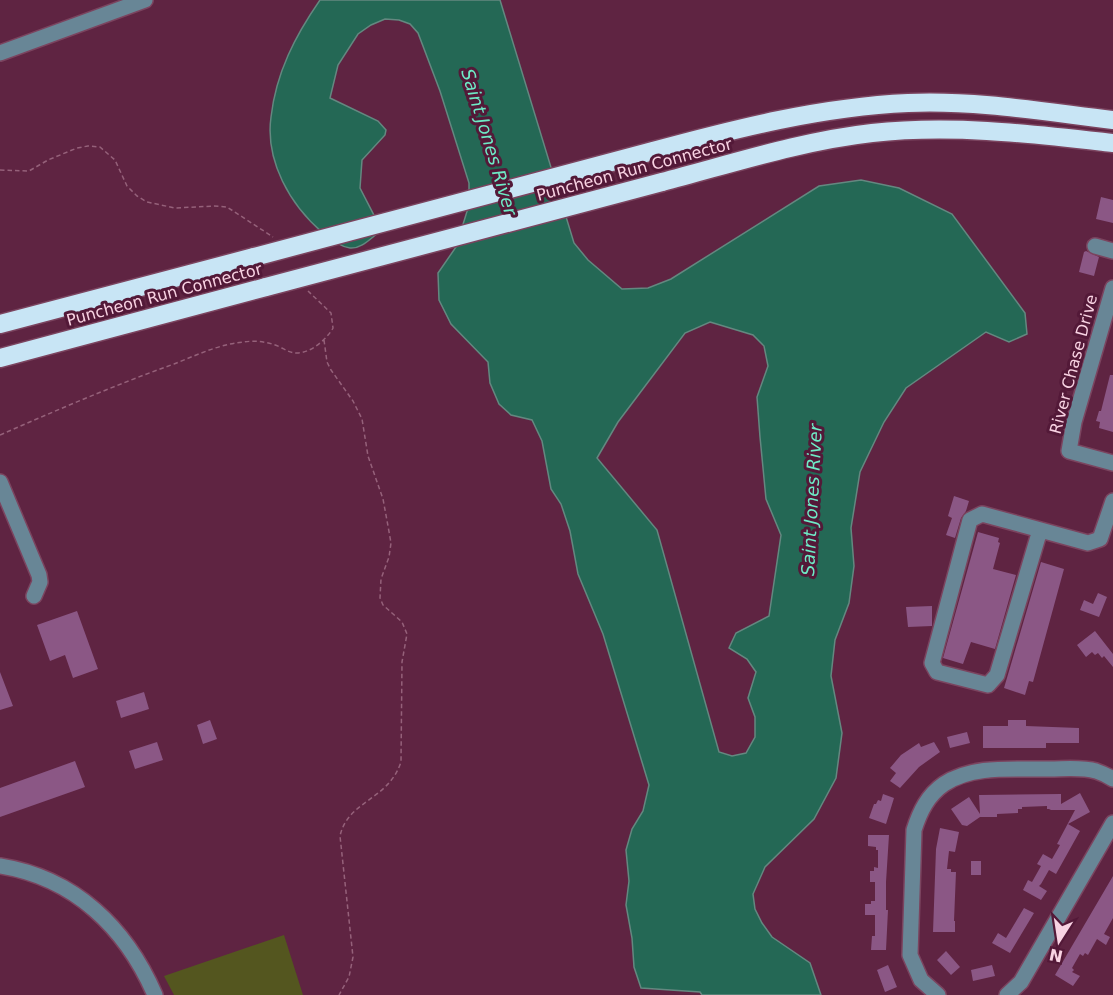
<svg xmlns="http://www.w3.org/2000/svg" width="1113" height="995" font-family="'DejaVu Sans',sans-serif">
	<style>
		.green { fill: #54561f }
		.water { fill: #246855; stroke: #648880; stroke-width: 1.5; fill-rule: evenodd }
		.building { fill: #8b5785 }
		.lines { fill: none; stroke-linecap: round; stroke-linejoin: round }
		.minor-casing { stroke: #7b445f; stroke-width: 18 }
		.highway-casing { stroke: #7b445f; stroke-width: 21 }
		.path { stroke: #95617a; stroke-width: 1.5; stroke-dasharray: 4.5 3; stroke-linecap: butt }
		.minor { stroke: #688696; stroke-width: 15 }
		.highway { stroke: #c8e5f5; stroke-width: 18 }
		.highway-bridge-casing { stroke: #7b445f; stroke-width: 21; stroke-linecap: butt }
		.highway-bridge { stroke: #c8e5f5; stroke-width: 18 }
		.labels { text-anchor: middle; stroke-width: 6; stroke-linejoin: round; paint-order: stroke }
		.street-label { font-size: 16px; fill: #f9d3e3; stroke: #531938 }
		.water-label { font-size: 18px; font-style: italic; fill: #6eebc6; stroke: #531938 }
	</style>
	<rect width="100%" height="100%" fill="#5f2442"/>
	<path class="green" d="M284 935 303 995H174L164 976Z"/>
	<path class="water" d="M320 0H500L574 243 588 260 622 289 648 288 671 279 819 186 861 180 899 188 952 214 1025 313 1027 334 1009 342 986 332 906 388 884 422 860 472 851 528 854 566 849 603 835 640 831 676 842 733 836 778 814 819 765 867 753 894 755 909 762 923 772 937 810 963 821 995H702L700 992 641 988 634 967 632 938 626 905 629 881 626 850 632 829 643 811 649 785 603 634 578 574 570 531 561 504 551 489 542 441 532 420 511 415 499 404 490 383 488 362 451 324 439 300 438 273 456 247 469 205V183L440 91 418 33 410 24 399 20 385 19 371 25 358 34 338 65 330 98 378 121 386 130 385 135 362 160 360 188 379 225 378 233C370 239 361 249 350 248 341 247 330 239 323 233 290 205 265 161 271 117 276 73 295 36 320 0ZM710 322 753 335 764 346 768 366 757 397 760 437 766 499 781 535 769 616 736 633 729 648 747 659 756 672 748 698 755 717V737L746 753 732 756 719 752 657 530 597 458 618 422 685 333Z"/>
	<path class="building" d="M1101 197 1113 200V223L1096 219Z
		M1086 251 1099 257 1094 276 1079 272 1084 252Z
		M1110 375H1113V432L1099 428 1100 422 1096 421 1099 411H1101Z
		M954 496 969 501 966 511 961 518 955 538 946 535 952 518 948 516Z
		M978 532 999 538 998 542 1000 543 993 569 1016 575 995 649 971 642 963 664 943 658Z
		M1041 562 1064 569 1033 682 1029 681 1025 695 1004 688Z
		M1098 593 1107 597 1099 617 1080 610 1084 600 1093 604Z
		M932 606V626L908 627 906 607Z
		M77 611 98 669 73 678 65 655 50 661 37 625Z
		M1095 631 1113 654V667L1104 656 1102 658 1098 653 1095 655 1092 652 1086 657 1077 645Z
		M0 672 13 706 0 710Z
		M144 692 149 709 121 718 116 701Z
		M210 720 217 739 203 744 197 725Z
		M1008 720H1026V726L1079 728V743H1046V748H983V726H1008Z
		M967 732 970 743 950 748 947 737Z
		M157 742 163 760 135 769 129 751Z
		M934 742 940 752 919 767 900 788 890 781 896 773 890 768 901 755 919 743 921 747Z
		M75 761 85 787 0 817V788Z
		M1080 793 1090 812 1068 824 1080 831 1056 874 1049 870 1041 884 1039 886 1047 891 1041 900 1023 890 1028 880 1032 882 1041 866 1037 864 1043 854 1052 859 1060 845 1057 844 1075 810H1049L1051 809H1047V806L1022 807V809H1018V813L997 814V817H980L967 826 962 825 951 809 969 797 980 814 979 795 1061 794V804Z
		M883 794 894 798 886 824 869 818 874 804H876L878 800 881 801Z
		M940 828 959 832 955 852 949 851 947 869H951V872H956L954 921H955V932H933L936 849Z
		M868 835H889L886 882V910H888L886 950H871L872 936H875V915H865V904H871V901H875V882H870V871H874V867L878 868V850H876V847L868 846Z
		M971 861H981V875H971Z
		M1113 876V918L1104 934 1110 937 1106 945 1097 939 1088 955 1085 953 1083 956 1080 954 1072 968 1074 970 1072 972 1080 976 1073 986 1055 975Z
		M1024 908 1034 913 1010 953 992 943 998 933 1006 938Z
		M946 951 960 967 951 975 937 960Z
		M888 965 897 987 885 992 877 970Z
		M992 965 995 976 973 981 971 970Z"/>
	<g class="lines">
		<g class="minor-casing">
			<path id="minor" d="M0 53 145 0
				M1095 246 1113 251
				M1113 288 1074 422 1069 451 1113 463
				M0 482 39 575 40 582 34 596
				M1040 530 997 675 988 685 937 672 932 663 970 520 982 514 1088 543 1100 539 1113 501
				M0 866C75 878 126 928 155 995
				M938 995 921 980 910 955 914 830C920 811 928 795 944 784 974 764 1016 770 1050 769 1064 769 1082 767 1096 771 1102 773 1108 776 1113 779
				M1007 995 1021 982 1113 823"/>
		</g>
		<g class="highway-casing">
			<path id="highway" d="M653 151C738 128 821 107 908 103 977 100 1045 112 1113 120
				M662 182C731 164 801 141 872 133 952 124 1033 134 1113 143
				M0 324 254 257
				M0 358 266 287"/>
		</g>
		<path class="path" d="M0 170 29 171 48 160 77 148 88 146 100 147 115 160 127 186 137 196 147 202 175 208 214 206 227 207 273 237
			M324 340 327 362 331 370 353 401 362 419 368 456 383 499 388 526 391 543 389 557 381 579 380 598 383 605 402 622 407 634 402 662 401 762C388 801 348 800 340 836L353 957 349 977 339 995
			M0 435C57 410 115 385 174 364 197 355 219 344 244 342 256 340 269 342 280 347 286 350 290 353 297 353 311 353 327 339 333 328L331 313 308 291"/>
		<use href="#minor" class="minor"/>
		<use href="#highway" class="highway"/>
		<g class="highway-bridge-casing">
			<path id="highway-bridge" d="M254 257 653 151
				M266 287 662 182"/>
		</g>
		<use href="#highway-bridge" class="highway-bridge"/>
	</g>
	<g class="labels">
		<g class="street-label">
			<text transform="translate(634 169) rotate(-15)" y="6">Puncheon Run Connector</text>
			<text transform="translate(164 294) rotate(-15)" y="6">Puncheon Run Connector</text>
			<text transform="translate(1073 364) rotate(-75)" y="6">River Chase Drive</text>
		</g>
		<g class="water-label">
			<text transform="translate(489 142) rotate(73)" y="6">Saint Jones River</text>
			<text transform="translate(812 500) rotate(-87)" y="6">Saint Jones River</text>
		</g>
	</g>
	<g transform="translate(1059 941) rotate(192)" stroke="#531938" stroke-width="4.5" paint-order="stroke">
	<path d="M0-4.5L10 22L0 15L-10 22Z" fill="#f9d3e3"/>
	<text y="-9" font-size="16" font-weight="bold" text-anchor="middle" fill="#f9d3e3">N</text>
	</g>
</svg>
